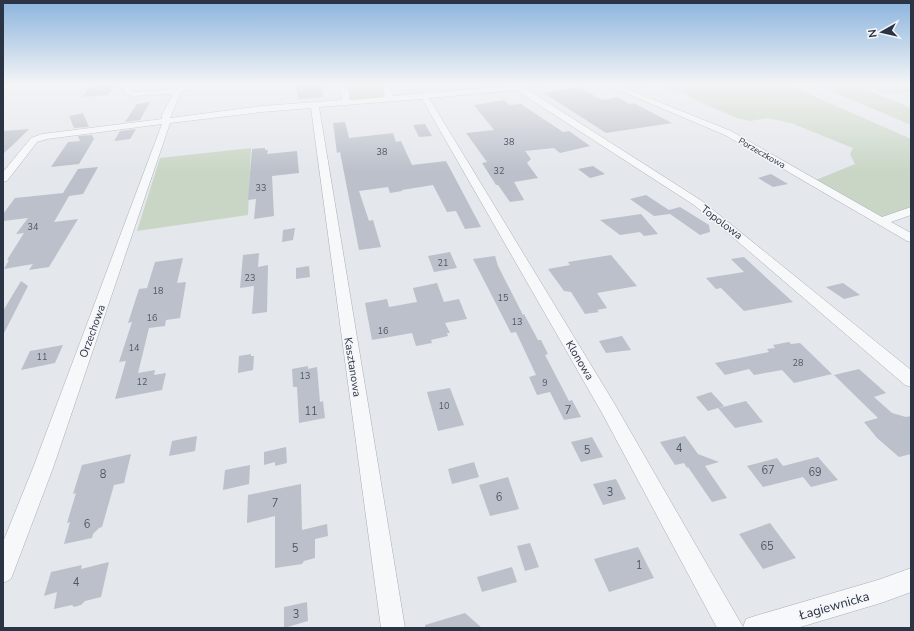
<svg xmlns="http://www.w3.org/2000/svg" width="914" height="631" font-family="'Nunito Sans',sans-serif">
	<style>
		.green { fill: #c9d6c5 }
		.building { fill: #bbc0ca }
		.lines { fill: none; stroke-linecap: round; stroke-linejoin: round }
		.minor-casing { stroke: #a9aeb7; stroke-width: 1 }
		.minor { fill: #f7f8fa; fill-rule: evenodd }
		.labels { text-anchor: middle; stroke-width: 3; stroke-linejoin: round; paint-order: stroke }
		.number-label { font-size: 9px; fill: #4f5766 }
		.far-street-label { font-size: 9px; fill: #2b3445; stroke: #f4f6f9 }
		.street-label { font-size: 11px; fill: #2b3445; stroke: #f4f6f9 }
		.near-number-label { font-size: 11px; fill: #4f5766 }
		.near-street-label { font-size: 13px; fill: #2b3445; stroke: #f4f6f9 }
	</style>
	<rect width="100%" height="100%" fill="#e4e7ec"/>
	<path class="green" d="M345 83H382L387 97 354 100 347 98Z
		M612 83H784L911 139V207L883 218 816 180 855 164 850 154 853 148 791 123 767 118 750 121 737 118 693 99 681 91 676 92 659 83 629 88Z
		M812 83H850L911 108V125Z
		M858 83H911V92L885 94Z
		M251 148 248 215 137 231 160 158Z"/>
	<path class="building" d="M93 83H117L108 95 82 97Z
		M308 83H321L323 97 298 99 296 85 308 84Z
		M579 87 602 100 618 97 629 104 634 103 672 123 606 133 544 93Z
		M504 100 510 105 521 104 563 132 569 131 590 146 560 153 554 148 525 151 531 159 527 163 538 178 514 182 524 200 510 202 498 185H496L482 163 487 162 466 133 494 130 474 105Z
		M150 102 140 120 125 122 137 104Z
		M83 113 89 127 74 128 69 116Z
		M345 122 349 138 393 133 396 142 401 141 412 165 446 161 481 227 465 229 456 211 447 212 433 185 402 190V191L390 193 388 187 359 191 369 221 373 220 381 247 359 250 340 152 337 153 333 123Z
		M425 124 432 136 419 137 413 125Z
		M29 129 17 141 3 154V131Z
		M136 129 130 139 114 141 120 131Z
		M92 135 94 139 79 164 51 167 68 142 80 141 78 136Z
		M265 148V150H268L267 154 297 151 299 173 272 176 274 216 254 219 256 199 248 200 252 149Z
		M593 166 605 174 590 178 578 169Z
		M98 167 83 194 69 196 54 222 78 219 49 267 29 270 33 264 4 269 9 260H7L24 233 16 234 28 218 3 221V214L15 198 63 193 78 169Z
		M771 174 788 184 773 187 758 178Z
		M646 195 669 210 680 207 709 225 710 232 700 235 670 214 654 216 630 199Z
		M641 214 658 234 644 236 640 232 620 235 600 220Z
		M295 228 293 240 282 242 283 230Z
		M450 252 457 268 434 272 428 256Z
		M259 253 258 267 268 265 267 312 252 314 254 286 240 288 243 255Z
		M611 255 637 286 597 293 607 308 597 310 599 312 585 314 571 292 564 291 548 269 570 265 568 262Z
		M495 256 498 266 523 315 524 314 538 340H541L548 354 545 355 569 401 572 400 581 417 564 420 550 392 537 395 529 377 536 375 516 332 511 333 473 259Z
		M744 257 771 282 793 302 744 311 721 288 716 289 706 278 744 272 731 259Z
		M183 258 177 283 186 282 180 318 166 320 165 326 149 328 138 373 155 370 154 375 166 373 162 390 115 399 126 361 119 362 132 322 128 323 139 289 147 288 155 262Z
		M309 266 310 277 296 279V268Z
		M21 281 28 286 3 335V311Z
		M437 283 444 302 459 299 467 319 445 323 450 333H447L448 336 431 340 432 343 416 346 412 333 372 340 365 303 387 299 389 307 417 302 413 288Z
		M843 283 860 295 844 299 826 287Z
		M622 336 631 350 606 353 599 341Z
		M789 342 791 344 800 343 832 374 794 383 782 370 754 375 749 369 725 375 715 363 769 352 767 349 775 348 773 345Z
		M63 345 55 363 21 370 30 351Z
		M251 354V356H254L253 370 238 373 239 356Z
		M308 366V369L317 367 320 402 323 401 325 418 299 423 297 387H293L292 369Z
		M859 369 886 393 874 397 892 413 906 417 911 416V454L899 457 877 438 864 422 878 418 834 375Z
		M450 388 464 425 438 431 427 392Z
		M711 392 724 406 719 408 746 401 763 422 735 428 718 408 708 411 696 397Z
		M197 436 195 451 169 456 172 441Z
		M685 436 698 454 719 462 705 466 727 498 712 502 688 467 687 468 684 463 675 465 660 442Z
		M592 437 603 457 581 462 571 442Z
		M286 447 287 463 275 466V462L264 465V452Z
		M131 454 124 483 114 485 102 527 99 528 93 534 92 538 64 544 70 522 67 523 76 493 73 494 82 465Z
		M818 457 838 480 811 487 803 477 763 487 747 466 777 458 783 466Z
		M474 462 479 477 452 484 448 469Z
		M250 465 249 484 223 490 225 470Z
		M508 477 519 509 490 516 479 485Z
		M616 479 626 499 603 505 593 484Z
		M301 484 302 530 327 524 328 536 315 539V558L304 561 302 564 275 568V516L247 523 248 495Z
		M770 523 796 558 763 569 739 534Z
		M530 543 539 567 525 571 517 546Z
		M638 547 654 578 609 592 594 559Z
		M109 562 101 597 85 601 81 605 74 607 72 605 54 609 57 592 44 596 51 572 82 565 81 569Z
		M512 567 517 582 482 592 477 577Z
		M307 602 308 621 284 628V607Z
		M465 613 482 628H425V625Z"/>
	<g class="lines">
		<g class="minor-casing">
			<path id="minor" d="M128 83H136L132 91 134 92 177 89 188 83H196L193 88 181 92 170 118 262 106 342 100 339 83H347L350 100 385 97 380 83H388L393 96 510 86V83H516L519 85 556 83 552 85 525 88 702 201 911 370V387L905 385 715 222 694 205 516 90 429 98 614 403 743 627 746 619 755 616 881 579 911 568V592L881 603 797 628H717L602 413 422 99 319 107 405 628H381L311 108 262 112 170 123 53 468 11 579 3 583V542L33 468 162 124 47 139 37 142 7 181 3 182V172L31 138 42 134 162 119V115L173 94 133 96 123 92Z
				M602 83H612L731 131 882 217 911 207V215L891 222 911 233V242L907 241 725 135Z"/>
		</g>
		<use href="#minor" class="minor"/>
	</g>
	<linearGradient id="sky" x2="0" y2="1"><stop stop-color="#8bb4dd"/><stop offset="0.49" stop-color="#f3f4f6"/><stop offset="1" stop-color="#f3f4f6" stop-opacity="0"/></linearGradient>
	<rect width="914" height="171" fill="url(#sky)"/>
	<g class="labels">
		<g class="number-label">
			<text x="509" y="145">38</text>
			<text x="382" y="155">38</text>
			<text x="499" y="174">32</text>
			<text x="261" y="191">33</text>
			<text x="33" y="230">34</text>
			<text x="443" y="266">21</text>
			<text x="250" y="281">23</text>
			<text x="158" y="294">18</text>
			<text x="503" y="301">15</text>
			<text x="152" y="321">16</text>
			<text x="517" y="325">13</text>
			<text x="383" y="334">16</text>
			<text x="134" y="351">14</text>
			<text x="42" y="360">11</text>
			<text x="798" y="366">28</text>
			<text x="305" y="379">13</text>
			<text x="142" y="385">12</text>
			<text x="545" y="386">9</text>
			<text x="444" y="409">10</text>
		</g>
		<g class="far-street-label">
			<text transform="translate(762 153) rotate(30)" y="3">Porzeczkowa</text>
		</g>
		<g class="street-label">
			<text transform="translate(722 222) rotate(37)" y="4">Topolowa</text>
			<text transform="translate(92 331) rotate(-70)" y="4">Orzechowa</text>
			<text transform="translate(580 360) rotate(59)" y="4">Klonowa</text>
			<text transform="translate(353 367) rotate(81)" y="4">Kasztanowa</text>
		</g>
		<g class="near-number-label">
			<text x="568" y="414">7</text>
			<text x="311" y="415">11</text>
			<text x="679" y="452">4</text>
			<text x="587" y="454">5</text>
			<text x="768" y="474">67</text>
			<text x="815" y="476">69</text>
			<text x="103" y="478">8</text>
			<text x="610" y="496">3</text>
			<text x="499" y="501">6</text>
			<text x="275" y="507">7</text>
			<text x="87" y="528">6</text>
			<text x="767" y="550">65</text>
			<text x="295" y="552">5</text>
			<text x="639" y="569">1</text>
			<text x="76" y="586">4</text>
			<text x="296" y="618">3</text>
		</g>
		<g class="near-street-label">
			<text transform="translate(834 605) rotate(-16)" y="5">Łagiewnicka</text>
		</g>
	</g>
	<rect width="914" height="631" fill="none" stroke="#2b3445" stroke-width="8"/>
	<g transform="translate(882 32) rotate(262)" stroke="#f4f6f9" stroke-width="3" paint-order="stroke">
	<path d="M0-3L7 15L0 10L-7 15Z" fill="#2b3445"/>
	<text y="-6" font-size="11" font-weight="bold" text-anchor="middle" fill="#2b3445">N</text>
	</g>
</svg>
